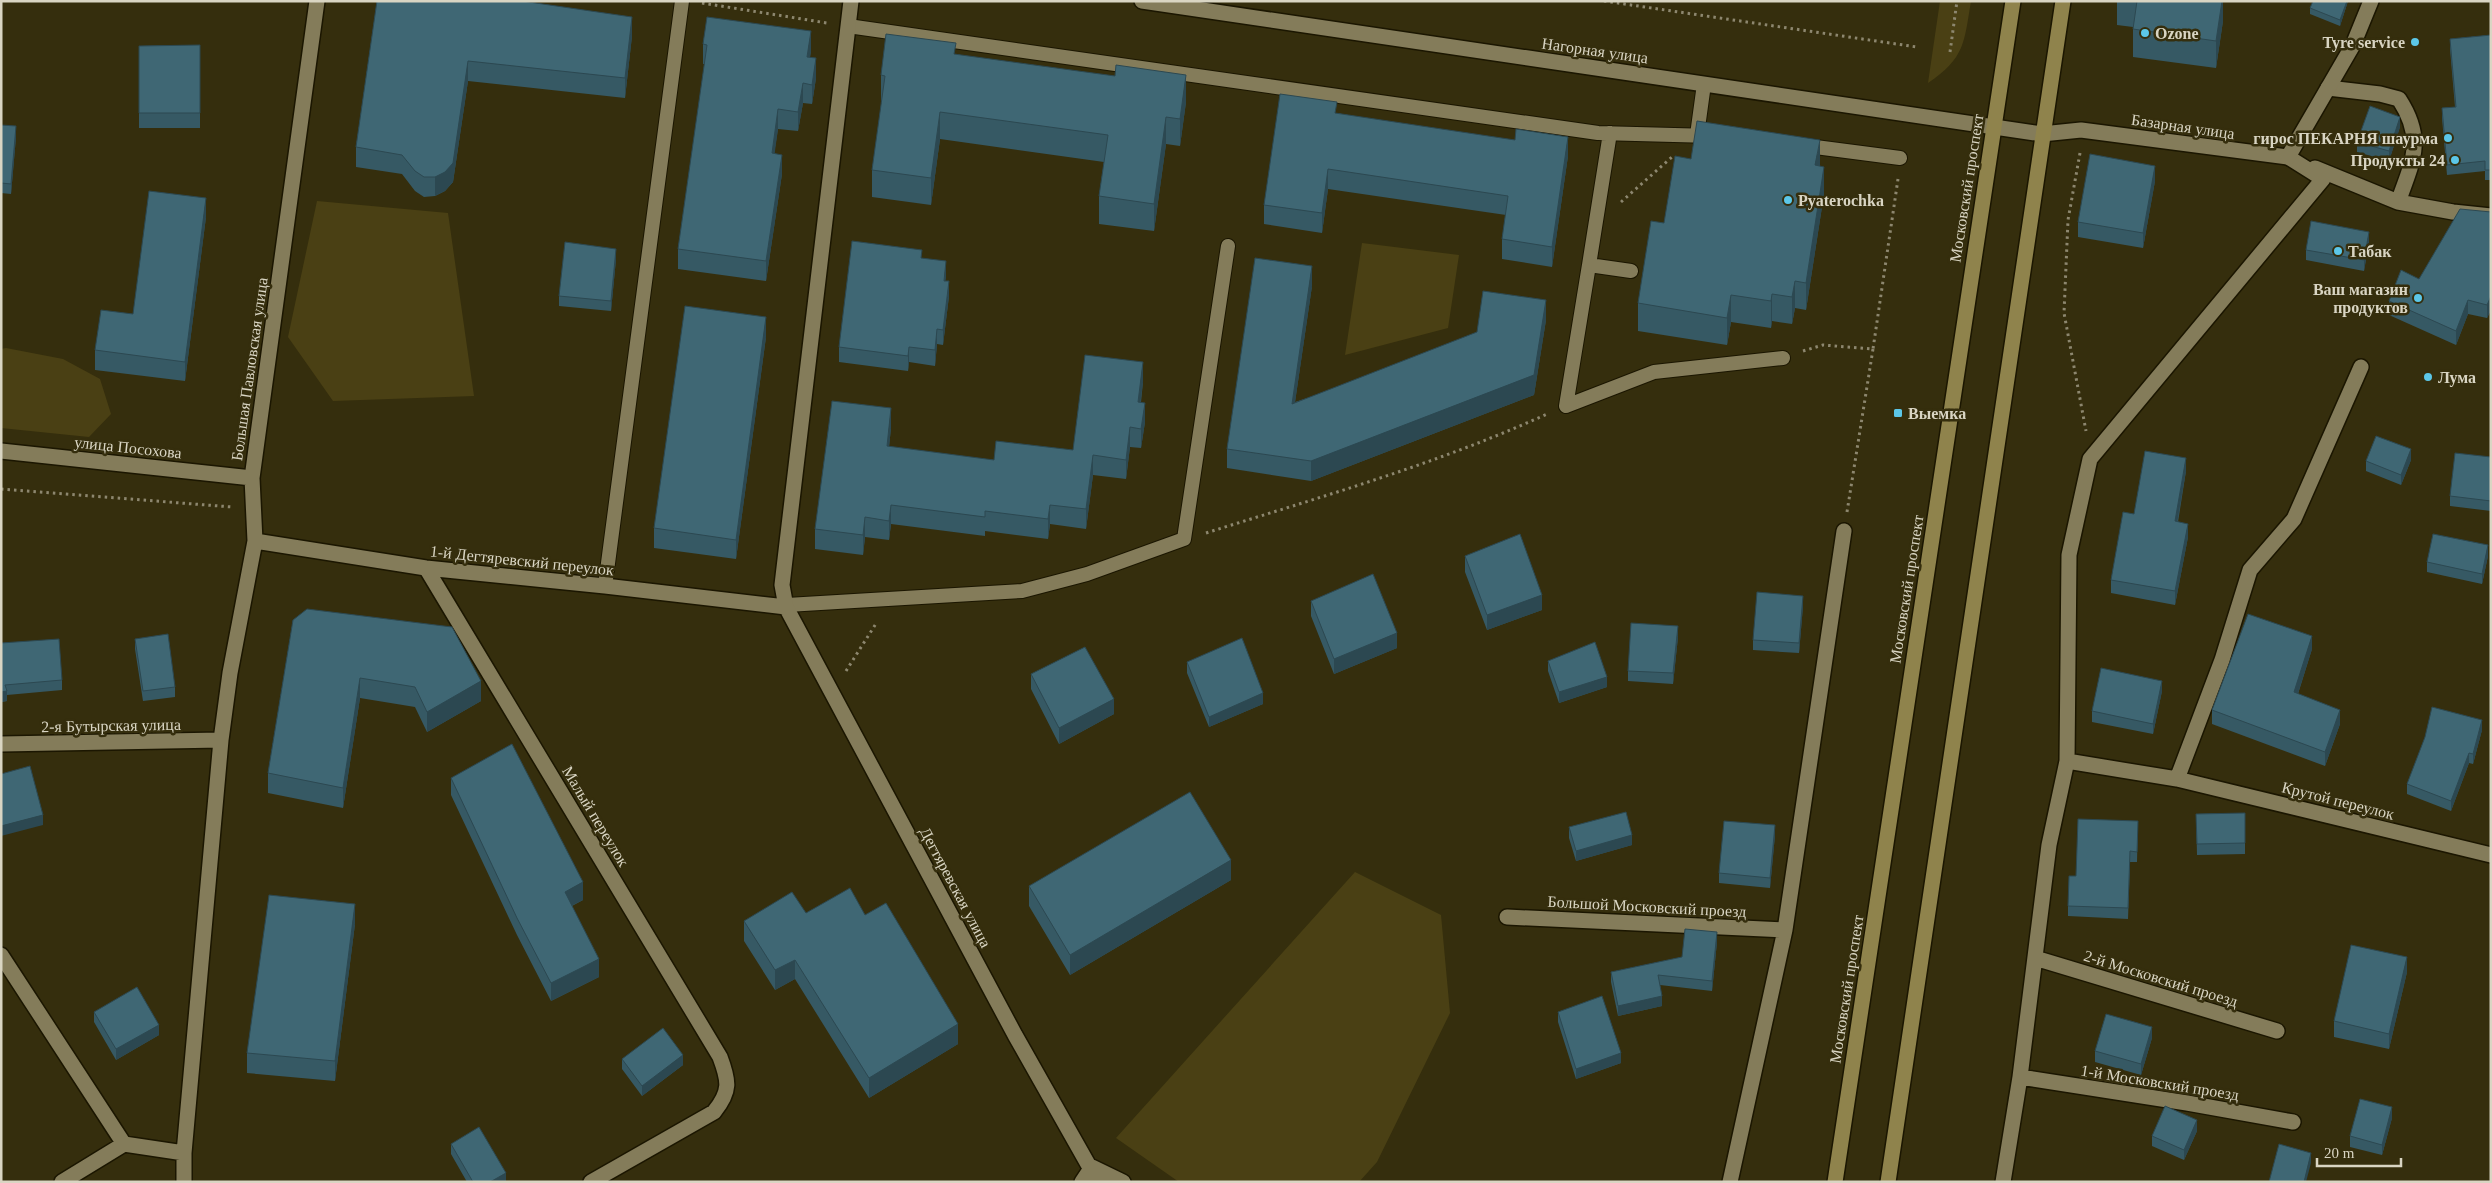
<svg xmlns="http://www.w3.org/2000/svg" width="2492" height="1183" font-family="Georgia,serif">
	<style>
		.green { fill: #4a4014 }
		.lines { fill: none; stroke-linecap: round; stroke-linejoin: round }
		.lane-casing { stroke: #1b1601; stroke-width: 16 }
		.street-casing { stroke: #1b1601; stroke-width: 18 }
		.secondary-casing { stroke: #1b1601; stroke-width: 18 }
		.primary-casing { stroke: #1b1601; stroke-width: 18 }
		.path { stroke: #8d876f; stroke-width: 3; stroke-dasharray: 2.5 4; stroke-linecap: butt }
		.lane { stroke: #847c5a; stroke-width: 14 }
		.street { stroke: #847c5a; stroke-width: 15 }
		.secondary { stroke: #847c5a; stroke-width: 15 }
		.primary { stroke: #8f834c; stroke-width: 15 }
		.wall { fill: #365964 }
		.shaded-wall { fill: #2c4851 }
		.building { fill: #3f6774; stroke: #2c4851 }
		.poi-dot { fill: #5cc7e8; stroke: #352e0d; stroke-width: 2 }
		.labels { text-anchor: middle; stroke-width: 5; stroke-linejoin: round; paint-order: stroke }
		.poi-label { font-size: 16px; font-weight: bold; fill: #d9d5c3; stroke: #352e0d; text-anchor: start }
		.street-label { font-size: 16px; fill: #d9d5c3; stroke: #352e0d }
	</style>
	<rect width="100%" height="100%" fill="#352e0d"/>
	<path class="green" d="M1940 1H1971C1964 43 1965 58 1928 83Z
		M317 201 448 213 474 396 333 401 288 337Z
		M1362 243 1459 255 1448 328 1345 355Z
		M6 348 63 359 100 379 111 414 89 437 1 428V349Z
		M1355 872 1441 915 1450 1013 1377 1162 1359 1182H1179L1116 1138Z"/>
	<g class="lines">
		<g class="lane-casing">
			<path id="lane" d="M848 26 1598 133 1712 136
				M1697 135 1704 84
				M1800 145 1900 158
				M1589 265 1610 133
				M1566 406 1654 372 1783 358
				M1566 406 1589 265 1631 271
				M605 586 682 1
				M787 605 1022 591 1087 574 1184 539 1228 246"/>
		</g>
		<g class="street-casing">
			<path id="street" d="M851 1 782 585 786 607 1015 1035 1098 1182
				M2328 88 2380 94 2399 99C2425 139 2413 161 2398 202
				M2315 168 2398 202 2453 212 2491 216
				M1 451 252 478
				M255 541 426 568 605 586 786 607
				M426 568 720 1057C729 1081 731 1091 714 1112L591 1182
				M1 744 221 740
				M2067 761 2177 779 2491 855
				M2177 779 2222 660 2250 570 2294 519 2361 367
				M1507 917 1785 930
				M1 955 124 1144 184 1153
				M2035 958 2277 1031
				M2020 1077 2187 1103 2293 1122
				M62 1182 124 1144
				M184 1182V1153L221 740 230 673 255 541 252 478 317 1
				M1082 1182 1092 1167 1123 1182
				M1730 1182 1785 930 1844 531
				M2003 1182 2020 1077 2049 845 2067 761 2069 555 2090 459 2323 179 2288 157"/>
		</g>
		<g class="secondary-casing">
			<path id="secondary" d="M1142 1 2042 134 2081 130 2288 157 2353 45 2371 1"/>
		</g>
		<g class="primary-casing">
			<path id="primary" d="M1835 1182 2013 1
				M1888 1182 2063 1"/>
		</g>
		<path class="path" d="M1604 1 1917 47
			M702 3 827 23
			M1950 52 1957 1
			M2080 153 2068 220 2064 313 2086 431
			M1621 202 1672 157
			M1803 351 1823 345 1873 349 1898 179
			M1 489 232 507
			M1847 512 1873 349
			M1206 533C1320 497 1437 464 1547 414
			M846 671 877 622"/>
		<use href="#lane" class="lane"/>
		<use href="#street" class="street"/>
		<use href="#secondary" class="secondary"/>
		<use href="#primary" class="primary"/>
	</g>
	<path class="wall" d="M377 1 632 36 625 98 468 81 453 182 445 191 435 196 424 197 415 191 402 174 356 167V147Z
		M2117 1H2223V21L2216 68 2133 57V27L2117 25Z
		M2348 1 2340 26 2310 14V8Z
		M2491 35V180H2485V171L2447 175 2442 118V108L2455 107 2450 49V39Z
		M703 44 811 51 810 57 816 78 812 104 803 103 798 131 778 129 774 154 782 174 766 281 678 269V249L705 64H703Z
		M200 45V128H139V46Z
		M956 54 1186 102 1180 146 1166 144 1154 231 1099 224V196L1104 162 940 139 931 205 872 197V170L882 103H881V75Z
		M1337 113 1568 156 1552 267 1502 259V239L1506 215 1328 189 1322 233 1264 224V205Z
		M1 125 16 137 11 194 1 193Z
		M2400 127 2389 161 2357 152V142Z
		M1691 159 1820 166 1824 194 1806 310 1795 308 1792 324 1772 321 1771 328 1731 322 1727 345 1638 331V303L1664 223Z
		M2155 181 2143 248 2078 237V222Z
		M2491 212V310L2487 318 2468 314 2456 345 2389 315V301L2419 279Z
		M206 217 185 381 95 370V350L133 314Z
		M2369 242 2364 271 2306 260V250Z
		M922 258 946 276 945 281 949 296 943 345 937 344 935 366 909 362 908 371 839 362V347Z
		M616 259 611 311 559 306V296Z
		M1312 286 1295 402 1546 320 1534 395 1311 481 1227 468V449Z
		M766 337 736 559 654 548V528Z
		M1143 382 1141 402 1145 422 1141 448 1130 447 1126 479 1093 475 1086 529 1050 524 1048 539 985 531V536L891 524 889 540 865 537 863 555 815 549V529L891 428 889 447 994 460 1073 450Z
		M2491 457V511L2450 506V496Z
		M2411 460 2401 485 2366 471V461Z
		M2186 471 2178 522 2188 537 2175 605 2111 593V580L2134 514Z
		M1465 556 1542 610 1487 630 1465 572Z
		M2488 556 2482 584 2427 572V562Z
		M1311 601 1397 648 1334 674 1311 616Z
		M1803 606 1799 653 1753 650V640Z
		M293 620 481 701 427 732 415 707 360 698 343 808 268 793V773Z
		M1678 637 1673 684 1628 681V671Z
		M135 639 175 687V697L143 701 135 649Z
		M1 643 62 680V690L7 695V701L1 702Z
		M2312 649 2298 694 2340 724 2325 766 2212 724V710Z
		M1548 661 1607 687 1559 703 1548 671Z
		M1187 662 1263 704 1209 727 1187 673Z
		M1031 674 1114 714 1059 744 1031 689Z
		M2162 691 2153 734 2092 722V711Z
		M2482 730 2473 764 2469 763 2451 811 2407 794V784Z
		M451 778 583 900 572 906 599 977 551 1001 517 935 451 795Z
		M2245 813V854L2197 855 2196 814Z
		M2138 821 2137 862H2130L2128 919 2068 916V906L2076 876Z
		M1569 827 1632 845 1576 861 1569 838Z
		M1775 835 1770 888 1719 883V873Z
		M1231 880 1070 975 1029 906V886Z
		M806 913 865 915 958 1044 869 1098 795 979 775 990 744 941V921Z
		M355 924 335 1081 247 1073V1053Z
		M1717 942 1712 991 1660 985 1662 1006 1618 1016 1611 982V972L1682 957Z
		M2407 972 2389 1049 2334 1037V1021Z
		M94 1012 159 1035 116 1060 94 1022Z
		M1558 1012 1621 1063 1576 1079 1558 1022Z
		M2152 1038 2141 1075 2095 1062V1051Z
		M622 1059 683 1065 642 1096 622 1069Z
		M2392 1118 2382 1155 2350 1147V1136Z
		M2197 1131 2184 1160 2152 1146V1136Z
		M451 1144 506 1182H467L451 1154Z"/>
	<path class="shaded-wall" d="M2222 1H2223V21L2216 68V41Z
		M2347 1H2348L2340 26V20Z
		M632 17V36L625 98V78Z
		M811 31V51L807 77V57Z
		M816 58V78L812 104V85Z
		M468 61V81L453 182 445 191 435 196V177Z
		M1186 75V102L1180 146V119Z
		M803 83V103L798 131V112Z
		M778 109V129L772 173V153Z
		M940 112V139L931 205V178Z
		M1166 117V144L1154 231V204Z
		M2400 117V127L2389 161V151Z
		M16 126V137L11 194V184Z
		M1568 137V156L1552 267V247Z
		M1820 140V167L1815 165Z
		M782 155V174L766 281V261Z
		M2155 166V181L2143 248V233Z
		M1824 167V194L1806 310V283Z
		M1328 169V189L1322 233V213Z
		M206 198V217L185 381V362Z
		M2369 232V242L2364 271V260Z
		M616 249V259L611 311V301Z
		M946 261V276L944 296V281Z
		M1312 266V286L1292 423V404Z
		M949 281V296L943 345V330Z
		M1795 281V308L1792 324V297Z
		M1772 294V321L1771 328V301Z
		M1731 295V322L1727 345V318Z
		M2491 296V310L2487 318V305Z
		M1546 300V320L1534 395 1311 481V461Z
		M2468 300V314L2456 345V331Z
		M766 317V337L736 559V540Z
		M937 329V344L935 366V350Z
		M909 347V362L908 371V356Z
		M1143 362V382L1138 422V402Z
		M1145 403V422L1141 448V429Z
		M891 408V428L887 466V446Z
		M1130 427V447L1126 479V460Z
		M2411 449V460L2401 485V475Z
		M1093 455V475L1086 529V509Z
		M2186 458V471L2175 535V521Z
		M891 505V524L889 540V521Z
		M1050 505V524L1048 539V519Z
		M865 517V537L863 555V535Z
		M2188 524V537L2175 605V591Z
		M2488 545V556L2482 584V574Z
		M1542 595V610L1487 630V615Z
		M1803 596V606L1799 653V643Z
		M1678 626V637L1673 684V673Z
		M1397 633V648L1334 674V659Z
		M2312 636V649L2294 706V692Z
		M1607 677V687L1559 703V692Z
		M360 678V698L343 808V788Z
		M481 681V701L427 732V712Z
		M2162 681V691L2153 734V724Z
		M7 691V701L1 702V692Z
		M1263 693V704L1209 727V717Z
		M1114 699V714L1059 744V728Z
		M2340 710V724L2325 766V752Z
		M2482 720V730L2473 764V754Z
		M2469 753V763L2451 811V801Z
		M43 815V825L1 836V826Z
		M1775 825V835L1770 888V878Z
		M1632 835V845L1576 861V851Z
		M1231 860V880L1070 975V955Z
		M583 882V900L565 909V892Z
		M355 904V924L335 1081V1061Z
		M1717 932V942L1712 991V981Z
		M2407 957V972L2389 1049V1034Z
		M599 959V977L551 1001V983Z
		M795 960V979L775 990V970Z
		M1662 996V1006L1618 1016V1006Z
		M958 1024V1044L869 1098V1078Z
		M159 1025V1035L116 1060V1049Z
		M2152 1027V1038L2141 1075V1064Z
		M1621 1053V1063L1576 1079V1069Z
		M683 1055V1065L642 1096V1086Z
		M2392 1107V1118L2382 1155V1145Z
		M2197 1120V1131L2184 1160V1150Z
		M2311 1153V1163L2306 1182H2304Z
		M506 1173V1182H490Z"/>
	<path class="building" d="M377 1H522L632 17 625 78 468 61 453 163 445 172 435 177H424L415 171 402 155 356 147Z
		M2137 1H2222L2216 41 2133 29Z
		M2313 1H2347L2340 20 2310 8Z
		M707 17 811 31 807 57 816 58 812 85 803 83 798 112 778 109 772 153 782 155 766 261 678 249 707 45 703 44Z
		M886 34 956 43 954 54 1115 76 1116 65 1186 75 1180 119 1166 117 1154 204 1099 196 1108 135 940 112 931 178 872 170 885 76 881 75Z
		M2491 35V170H2485V161L2447 165 2442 108 2456 107 2450 39Z
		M200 45V113H139V46Z
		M1280 94 1337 102 1335 113 1515 140 1516 129 1568 137 1552 247 1502 239 1508 196 1328 169 1322 213 1264 205Z
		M2370 106 2400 117 2389 151 2357 142Z
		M1697 121 1820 140 1815 165 1824 167 1806 283 1795 281 1792 297 1772 294 1771 301 1731 295 1727 318 1638 303 1651 221 1664 223 1675 156 1691 159Z
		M1 125 16 126 11 184 1 183Z
		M2090 154 2155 166 2143 233 2078 222Z
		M149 191 206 198 185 362 95 350 101 310 133 314Z
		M2460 209 2491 212V296L2487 305 2468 300 2456 331 2389 301 2401 270 2419 279Z
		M2311 221 2369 232 2364 260 2306 250Z
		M852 241 922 250 921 258 946 261 944 281H949L943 330 937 329 935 350 909 347 908 356 839 347Z
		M565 242 616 249 611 301 559 296Z
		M1255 258 1312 266 1292 404 1477 332 1483 291 1546 300 1534 375 1311 461 1227 449Z
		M685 306 766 317 736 540 654 528Z
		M1085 355 1143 362 1138 402 1145 403 1141 429 1130 427 1126 460 1093 455 1086 509 1050 505 1048 519 985 511V517L891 505 889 521 865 517 863 535 815 529 832 401 891 408 887 446 994 460 996 441 1073 450Z
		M2376 436 2411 449 2401 475 2366 461Z
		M2145 451 2186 458 2175 521 2188 524 2175 591 2111 580 2123 512 2134 514Z
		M2455 453 2491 457V501L2450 496Z
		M1520 534 1542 595 1487 615 1465 556Z
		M2433 534 2488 545 2482 574 2427 562Z
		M1373 574 1397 633 1334 659 1311 601Z
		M1757 592 1803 596 1799 643 1753 640Z
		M307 609 452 627 481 681 427 712 415 687 360 678 343 788 268 773 293 620Z
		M2248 614 2312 636 2294 692 2340 710 2325 752 2212 710Z
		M1631 623 1678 626 1673 673 1628 671Z
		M168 634 175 687 143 691 135 639Z
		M1242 638 1263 693 1209 717 1187 662Z
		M59 639 62 680 5 685 7 691 1 692V643Z
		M1595 642 1607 677 1559 692 1548 661Z
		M1085 647 1114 699 1059 728 1031 674Z
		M2101 668 2162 681 2153 724 2092 711Z
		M2432 707 2482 720 2473 754 2469 753 2451 801 2407 784 2425 737Z
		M512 744 583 882 565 892 599 959 551 983 517 918 451 778Z
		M30 766 43 815 1 826V774Z
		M1190 792 1231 860 1070 955 1029 886Z
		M1626 812 1632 835 1576 851 1569 827Z
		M2245 813V843L2197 844 2196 814Z
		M2078 819 2138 821 2137 852 2130 851 2128 908 2068 906 2069 876H2076Z
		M1724 821 1775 825 1770 878 1719 873Z
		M850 888 865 915 886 903 958 1024 869 1078 795 960 775 970 744 921 792 892 806 913Z
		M269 895 355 904 335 1061 247 1053Z
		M1685 929 1717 932 1712 981 1658 975 1662 996 1618 1006 1611 972 1682 957Z
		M2351 945 2407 957 2389 1034 2334 1021Z
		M137 987 159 1025 116 1049 94 1012Z
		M1602 996 1621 1053 1576 1069 1558 1012Z
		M2106 1014 2152 1027 2141 1064 2095 1051Z
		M663 1028 683 1055 642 1086 622 1059Z
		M2360 1099 2392 1107 2382 1145 2350 1136Z
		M2165 1106 2197 1120 2184 1150 2152 1136Z
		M479 1127 506 1173 490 1182H473L451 1144Z
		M2279 1144 2311 1153 2304 1182H2269Z"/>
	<g class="poi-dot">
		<circle cx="2145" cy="33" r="5"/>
		<circle cx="2415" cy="42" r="5"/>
		<circle cx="2448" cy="138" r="5"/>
		<circle cx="2455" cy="160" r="5"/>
		<circle cx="1788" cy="200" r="5"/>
		<circle cx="2338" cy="251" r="5"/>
		<circle cx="2418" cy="298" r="5"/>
		<circle cx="2428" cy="377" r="5"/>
		<rect x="1893" y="408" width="10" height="10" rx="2.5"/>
	</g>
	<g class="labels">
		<g class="poi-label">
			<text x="2155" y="39">Ozone</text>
			<text x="2405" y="48" text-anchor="end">Tyre service</text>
			<text x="2438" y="144" text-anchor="end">гирос ПЕКАРНЯ шаурма</text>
			<text x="2445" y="166" text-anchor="end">Продукты 24</text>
			<text x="1798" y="206">Pyaterochka</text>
			<text x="2348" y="257">Табак</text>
			<text x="2408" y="295" text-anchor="end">Ваш магазин<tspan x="2408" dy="18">продуктов</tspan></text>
			<text x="2438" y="383">Лума</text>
			<text x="1908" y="419">Выемка</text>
		</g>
		<g class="street-label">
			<text transform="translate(1595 50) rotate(8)" y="6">Нагорная улица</text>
			<text transform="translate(2183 126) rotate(8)" y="6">Базарная улица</text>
			<text transform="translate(1966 188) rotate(-81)" y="6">Московский проспект</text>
			<text transform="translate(249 369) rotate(-82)" y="6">Большая Павловская улица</text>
			<text transform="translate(128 447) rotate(6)" y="6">улица Посохова</text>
			<text transform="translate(522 560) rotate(6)" y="6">1-й Дегтяревский переулок</text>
			<text transform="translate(1906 589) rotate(-81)" y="6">Московский проспект</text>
			<text transform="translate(111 725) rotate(-1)" y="6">2-я Бутырская улица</text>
			<text transform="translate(2338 800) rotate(14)" y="6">Крутой переулок</text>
			<text transform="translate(596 816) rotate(59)" y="6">Малый переулок</text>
			<text transform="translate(956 887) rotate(62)" y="6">Дегтяревская улица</text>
			<text transform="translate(1647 906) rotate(3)" y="6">Большой Московский проезд</text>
			<text transform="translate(2161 978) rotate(17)" y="6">2-й Московский проезд</text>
			<text transform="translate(1846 989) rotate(-81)" y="6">Московский проспект</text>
			<text transform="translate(2160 1082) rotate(9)" y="6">1-й Московский проезд</text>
		</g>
	</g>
	<rect width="2492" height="1183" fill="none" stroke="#d9d5c3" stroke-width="5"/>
	<path d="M2317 1158v8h84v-8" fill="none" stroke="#d9d5c3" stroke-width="2.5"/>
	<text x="2324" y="1158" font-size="15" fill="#d9d5c3" stroke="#352e0d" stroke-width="4" paint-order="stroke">20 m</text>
</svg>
